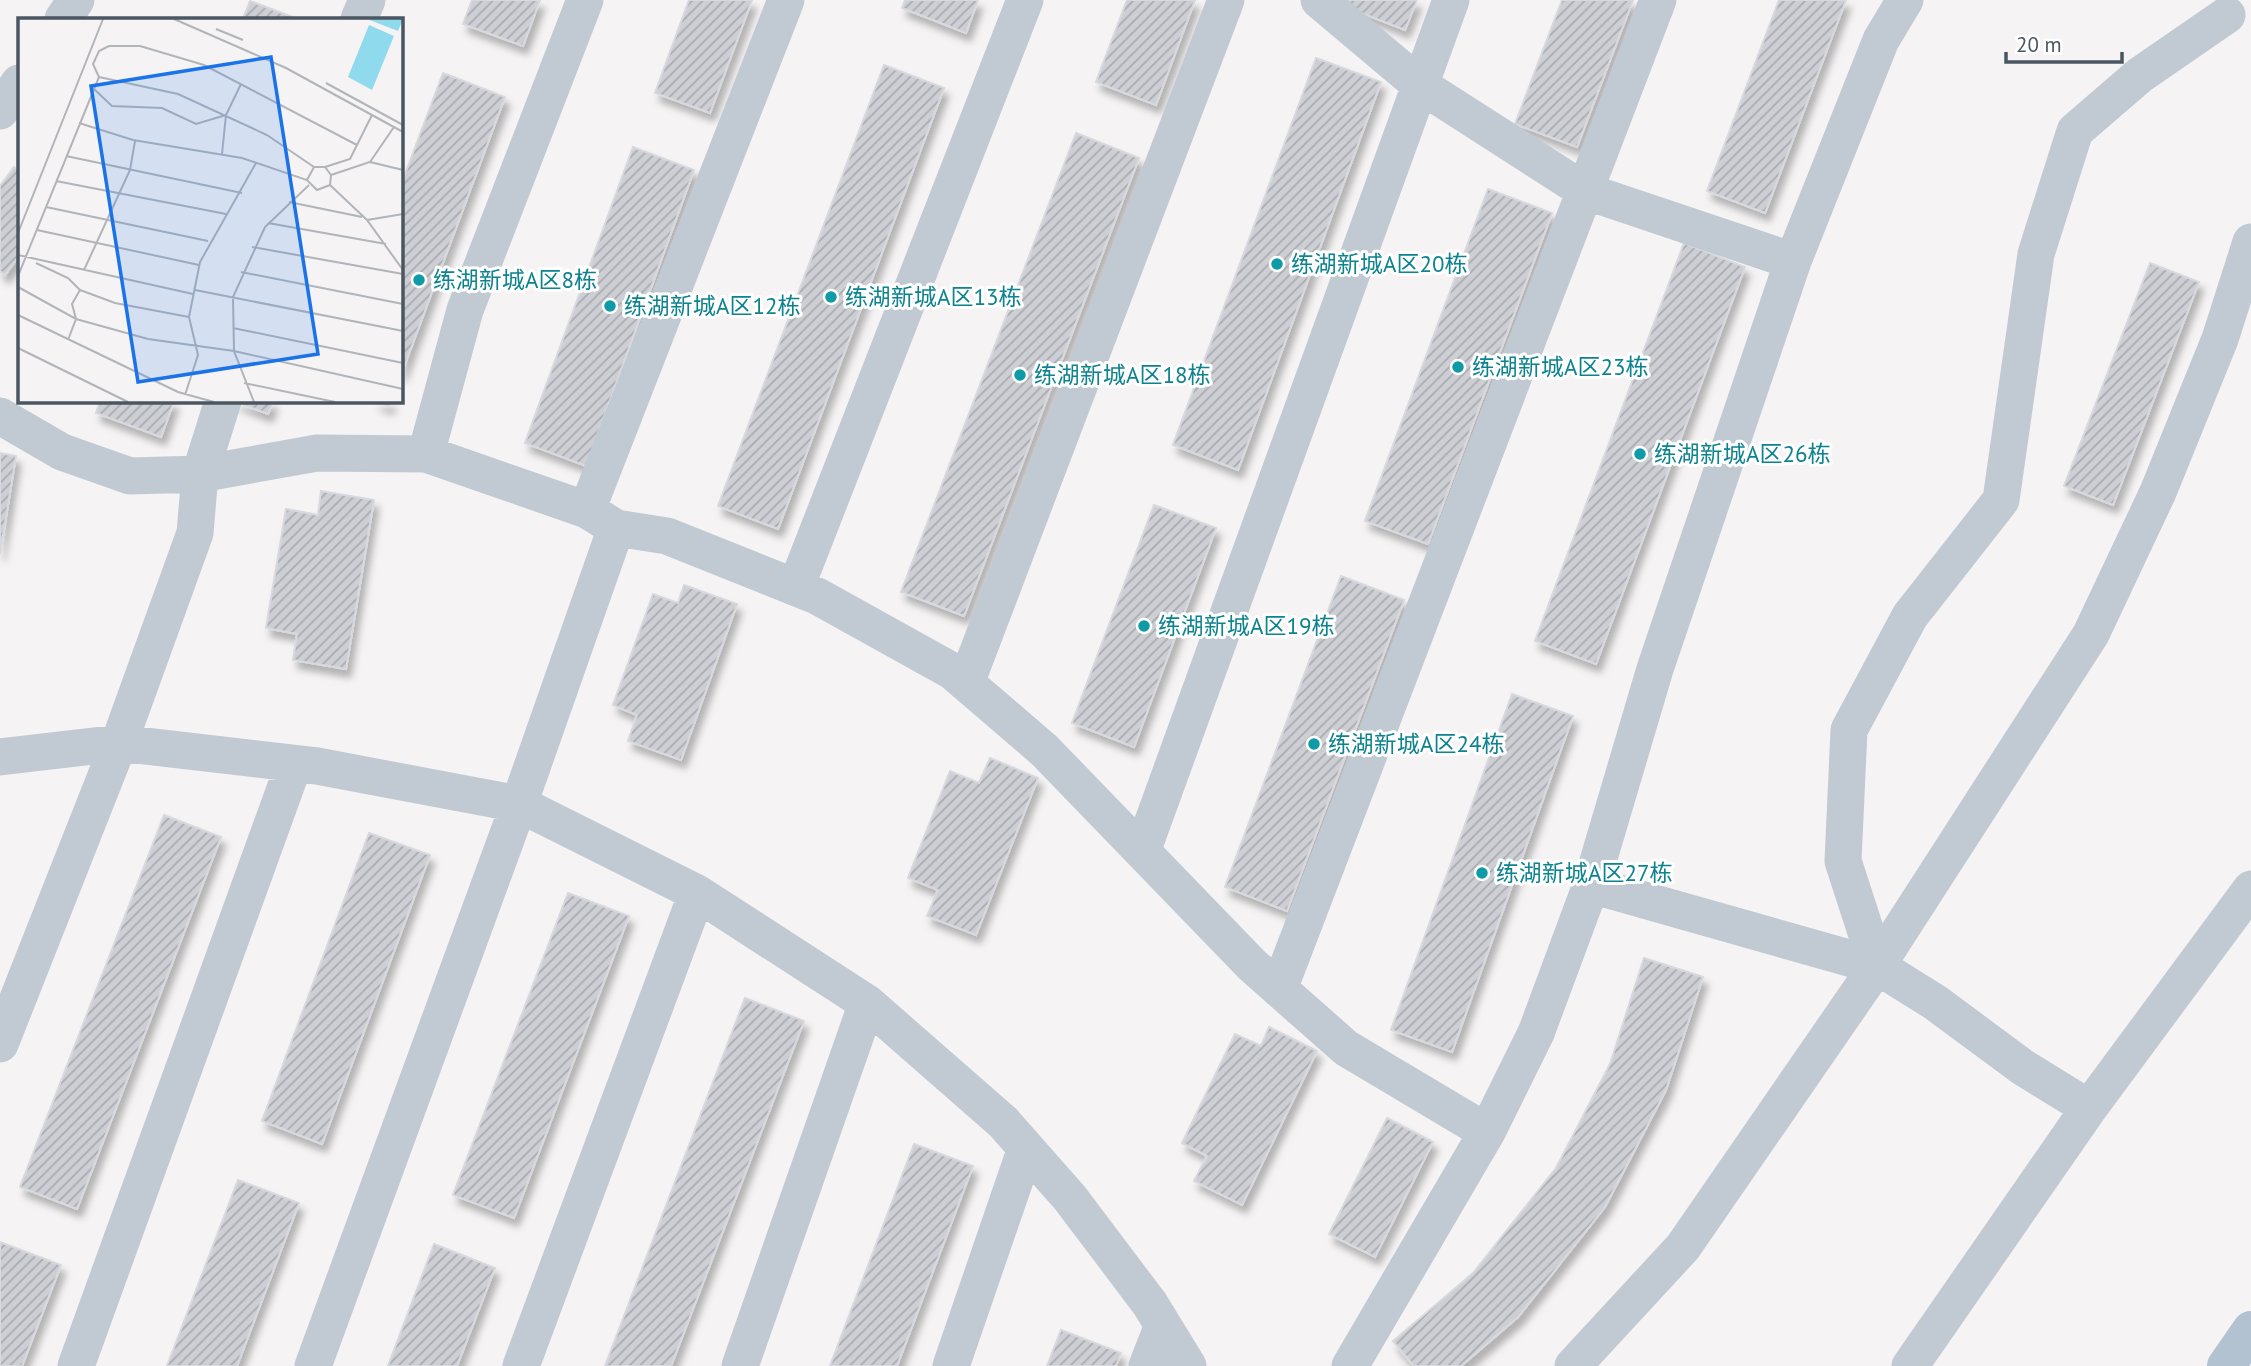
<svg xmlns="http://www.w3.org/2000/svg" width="2251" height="1366" font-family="'PT Sans','Noto Sans SC',sans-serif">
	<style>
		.building { fill: url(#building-hatch); stroke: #d7d9de; stroke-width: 2; filter: url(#shadow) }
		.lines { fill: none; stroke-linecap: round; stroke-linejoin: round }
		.street { stroke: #c1cad2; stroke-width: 37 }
		.primary { stroke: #b3c2d1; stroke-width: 38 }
		.culture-dot { fill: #0f9aa8; stroke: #fff; stroke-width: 2.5 }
		.labels { text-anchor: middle; stroke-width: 6; stroke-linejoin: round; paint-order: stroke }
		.culture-label { font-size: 23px; fill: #0d838f; stroke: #fff; text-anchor: start }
		.inset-road { fill: none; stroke: #b1b4b9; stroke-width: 2 }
		.view { fill: #1a73e8; fill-opacity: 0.15; stroke: #1a73e8; stroke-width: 3.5 }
		.inset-edge { fill: none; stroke: #4a5661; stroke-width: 3.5 }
	</style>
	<defs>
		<pattern id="building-hatch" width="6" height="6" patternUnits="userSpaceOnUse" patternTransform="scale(1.75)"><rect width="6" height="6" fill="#cdcfd5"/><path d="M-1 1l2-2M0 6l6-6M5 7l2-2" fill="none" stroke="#a8abb0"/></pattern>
		<filter id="shadow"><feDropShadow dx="4.5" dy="8" stdDeviation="3.5" flood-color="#0004"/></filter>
	</defs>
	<rect width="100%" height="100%" fill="#f5f3f3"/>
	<path class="building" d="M472 0H540L523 46 463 24Z
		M689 0H752L710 113 655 93Z
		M905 0H978L966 33 902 8Z
		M1127 0H1195L1156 105 1096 82Z
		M1343 0H1417L1405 30 1341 5Z
		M1562 0H1633L1577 147 1515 124Z
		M1779 0H1846L1765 213 1707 191Z
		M250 1 298 19H243Z
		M1316 58 1381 82 1238 470 1173 445Z
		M884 65 944 88 778 529 718 506Z
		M443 73 505 97 401 375V185Z
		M1076 133 1139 158 964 616 901 592Z
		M633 147 694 170 586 466 525 443Z
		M14 167 19 171V256L5 275 0 271V186Z
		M1488 189 1552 213 1428 544 1365 521Z
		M1684 243 1745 267 1596 664 1535 641Z
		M2150 263 2199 282 2113 505 2064 486Z
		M100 401H174L161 437 96 413Z
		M234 401H273L268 414Z
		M374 401H391L389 406Z
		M0 453 16 456 0 554Z
		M321 491 374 500 346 669 293 660 297 634 266 628 286 509 318 515Z
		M1154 505 1216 528 1134 747 1072 723Z
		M1341 576 1404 600 1287 911 1225 887Z
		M684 585 737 604 681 760 628 741 637 715 613 705 653 594 678 603Z
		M1512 694 1573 716 1452 1052 1391 1030Z
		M990 758 1038 778 976 935 927 916 938 890 908 878 950 771 979 783Z
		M164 815 221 837 77 1209 20 1187Z
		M369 833 430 855 322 1144 262 1121Z
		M568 893 629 916 514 1218 453 1195Z
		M1644 958 1703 977 1666 1090 1605 1207 1518 1317 1461 1366H1414L1393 1341 1473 1273 1556 1168 1610 1064Z
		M745 998 804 1021 671 1366H605Z
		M1269 1027 1317 1051 1242 1205 1194 1181 1207 1156 1182 1143 1235 1034 1261 1046Z
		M1387 1118 1433 1142 1375 1257 1329 1234Z
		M914 1144 973 1166 897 1366H830Z
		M238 1180 299 1203 237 1366H167Z
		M0 1242 61 1265 22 1366H0Z
		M434 1244 495 1268 457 1366H388Z
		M1061 1330 1121 1353 1116 1366H1047Z"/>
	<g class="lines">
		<path class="street" d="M1319 0 1420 85 1585 191 1793 261
			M63 19 76 0
			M359 19 367 0
			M0 111 19 83
			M0 416 62 452 130 476 200 474 317 453 426 454 587 510 616 528 667 536 817 596 952 671 1044 750 1252 965 1346 1048 1487 1132
			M426 454 465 310 585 0
			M587 510 786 0
			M796 587 1025 0
			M966 683 1226 0
			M0 757 119 743 317 766 519 804 697 893 867 1003 1003 1122 1070 1198 1150 1304 1188 1366
			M1143 849 1451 0
			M1591 885 1877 966 1936 1003 2024 1068 2089 1108
			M1877 966 1843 861 1849 730 1910 616 2001 500 2036 254 2075 131 2140 75 2227 15
			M1279 989 1658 0
			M0 1044 119 743 195 533 200 474 223 401
			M76 1366 294 764
			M313 1366 519 804 616 528
			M521 1366 697 893
			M740 1366 867 1003
			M951 1366 1026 1148
			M1147 1366 1163 1325
			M1350 1366 1487 1132 1536 1033 1591 885 1655 669 1793 261 1881 40 1905 0
			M1573 1366 1683 1247 1877 966 2091 634 2158 492 2220 339 2251 242
			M1910 1366 2089 1108 2251 889"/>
		<path class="primary" d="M2226 1366 2251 1330"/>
	</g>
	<g class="culture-dot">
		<circle cx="1277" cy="264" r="7"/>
		<circle cx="419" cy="280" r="7"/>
		<circle cx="831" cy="297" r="7"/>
		<circle cx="610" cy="306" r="7"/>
		<circle cx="1458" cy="367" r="7"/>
		<circle cx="1020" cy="375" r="7"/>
		<circle cx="1640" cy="454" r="7"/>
		<circle cx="1144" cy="626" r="7"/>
		<circle cx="1314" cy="744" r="7"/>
		<circle cx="1482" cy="873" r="7"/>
	</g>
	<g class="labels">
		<g class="culture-label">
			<text x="1291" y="272">练湖新城A区20栋</text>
			<text x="433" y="288">练湖新城A区8栋</text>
			<text x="845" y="305">练湖新城A区13栋</text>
			<text x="624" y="314">练湖新城A区12栋</text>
			<text x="1472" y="375">练湖新城A区23栋</text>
			<text x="1034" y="383">练湖新城A区18栋</text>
			<text x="1654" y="462">练湖新城A区26栋</text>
			<text x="1158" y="634">练湖新城A区19栋</text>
			<text x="1328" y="752">练湖新城A区24栋</text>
			<text x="1496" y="881">练湖新城A区27栋</text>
		</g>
	</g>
	<g transform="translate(18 18)">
		<rect width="385" height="385" fill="#f5f3f3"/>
		<path d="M349 1H385L380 13ZM351 7 376 18 354 72 330 59Z" fill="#90daee"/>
		<path class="inset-road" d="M156 1 268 50 385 114M198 11 225 22M81 59 160 76 249 117 296 149M308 65 385 107M76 71 94 88 144 90 178 106 208 97M61 105 115 122 224 140 289 162 299 172 312 167 313 157 307 149H296L289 162M204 136 208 97 223 66M48 138 224 175M352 144 385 152M307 149 332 141 354 97M313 157 352 144 376 109M38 163 208 196M312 167 349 202 385 252M271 184 344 199M28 189 190 223M349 202 385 196M250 205 368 226M19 212 181 247M0 215 85 1M234 229 385 256M0 237 175 276M18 245 50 260 62 272 54 286 58 301 50 322M66 252 112 152 117 123M223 254 385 286M0 258 81 59 75 46 81 33 91 28H122L186 47 339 127M0 269 58 301 130 321 216 333 385 371M62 272 97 285 171 299M177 272 385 313M0 297 160 374 196 384M215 310 385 345M0 330 110 384M226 365 317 384M167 377 180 337 171 299 182 244 238 145M236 384 216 333 215 279 247 209 291 167"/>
		<path class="view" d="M253 39 300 336 120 364 73 68Z"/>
		<rect width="385" height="385" class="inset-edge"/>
	</g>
	<path d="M2006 52v10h116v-10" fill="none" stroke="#4a5661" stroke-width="3.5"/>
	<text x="2016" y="52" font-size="21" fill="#4a5661" stroke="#ffffff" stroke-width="5" paint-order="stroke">20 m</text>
</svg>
